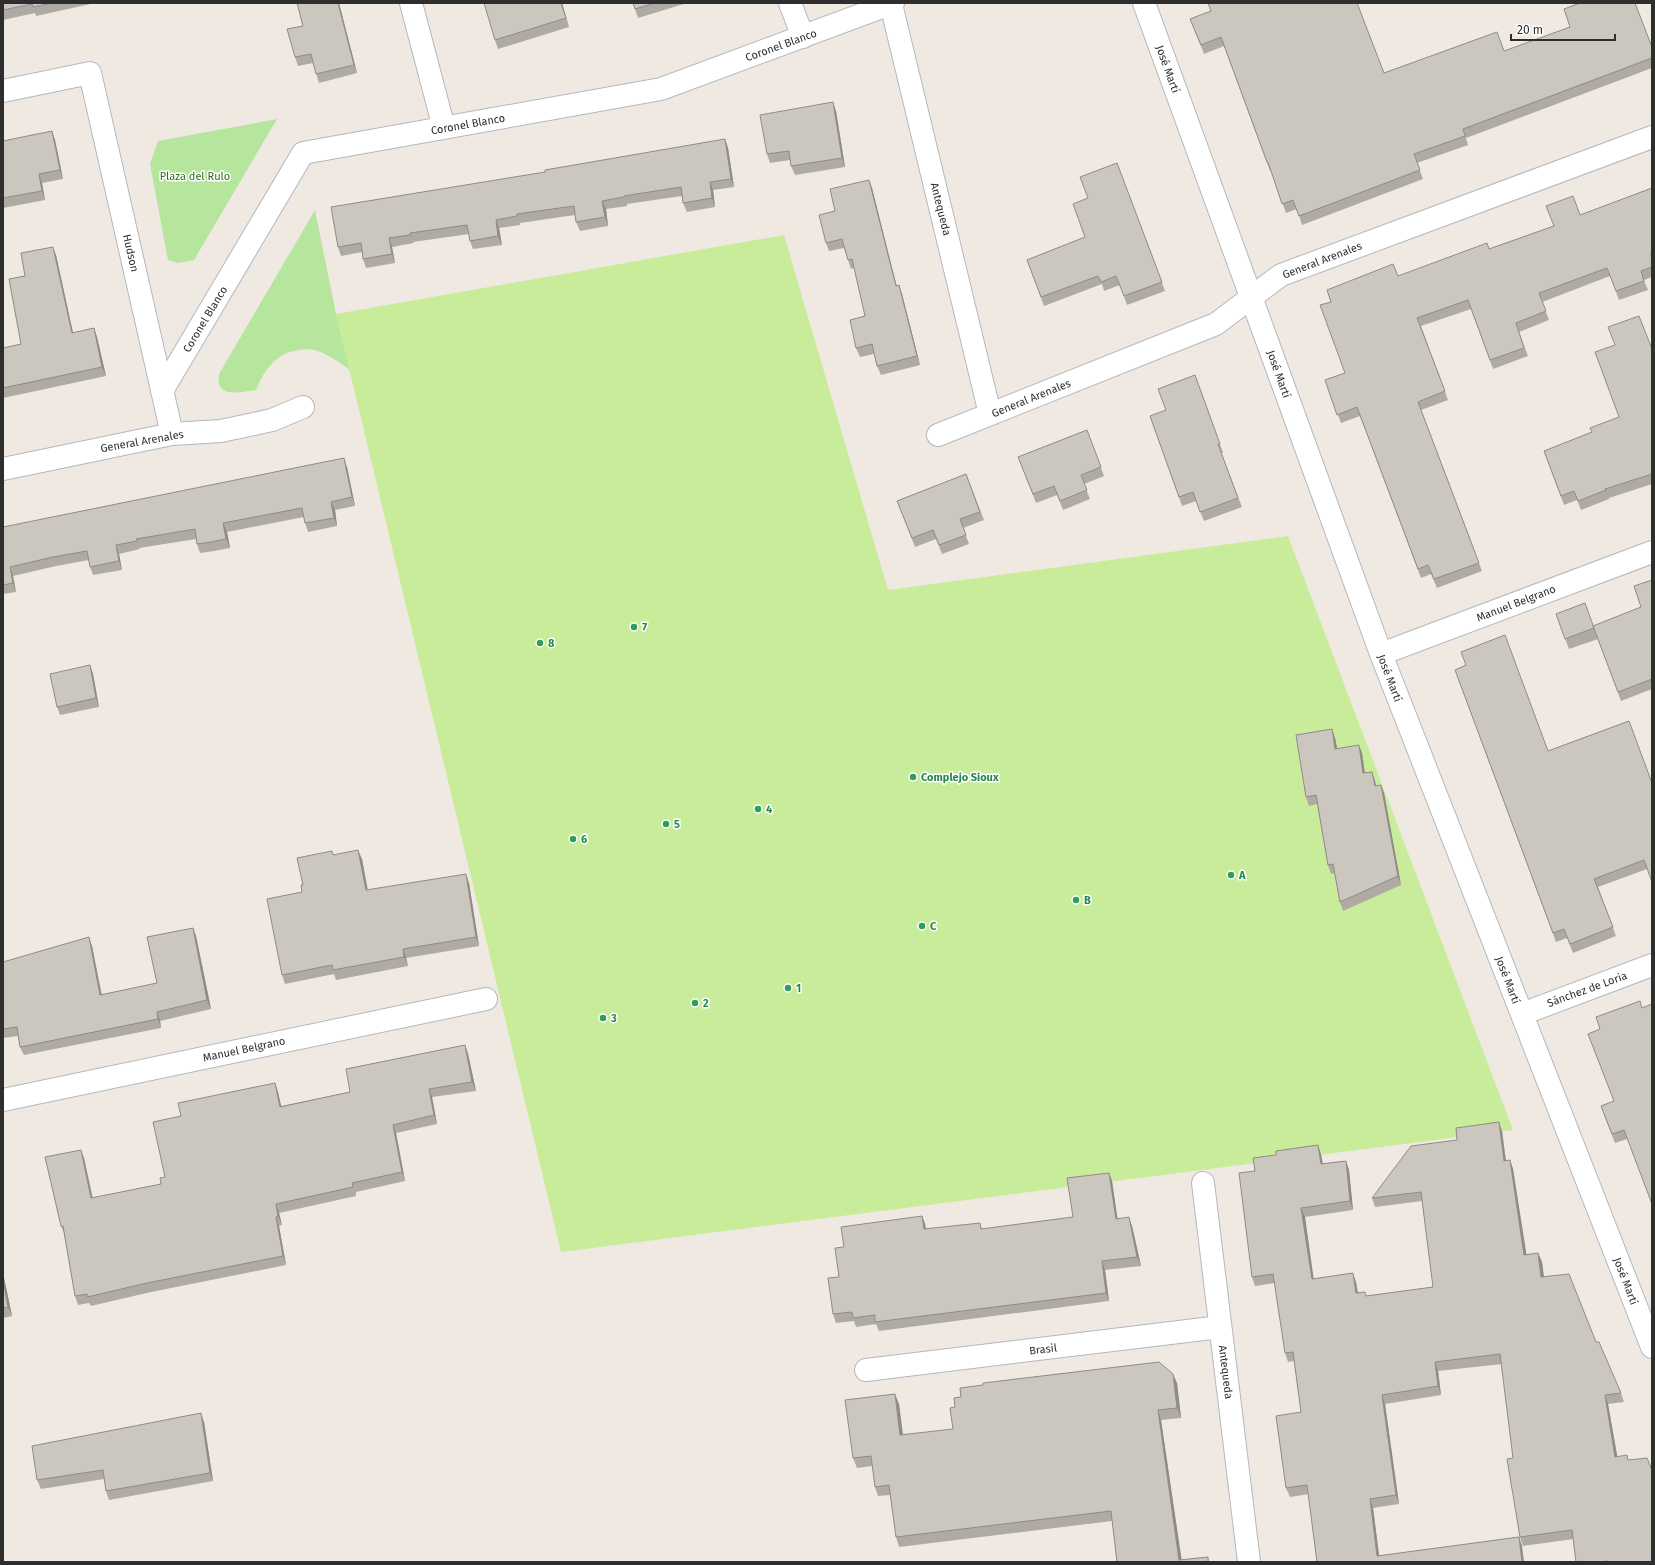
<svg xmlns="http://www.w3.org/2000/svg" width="1655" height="1565" font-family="'Fira Sans',sans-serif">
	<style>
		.green { fill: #b6e59e }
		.pitch { fill: #c9ec9a }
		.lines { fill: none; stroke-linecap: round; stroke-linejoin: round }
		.minor-casing { stroke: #b4b7c1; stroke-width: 24 }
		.minor { stroke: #fff; stroke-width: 22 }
		.wall { fill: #afaba4 }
		.shaded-wall { fill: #8e8b86 }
		.building { fill: #cbc7bf; stroke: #8e8b86 }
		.leisure-dot { fill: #2e9e5b; stroke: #fff; stroke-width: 1.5 }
		.labels { text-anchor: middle; stroke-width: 3; stroke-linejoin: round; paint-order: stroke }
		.street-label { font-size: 11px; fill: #2e2e2e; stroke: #fff }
		.park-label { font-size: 11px; fill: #2c6e1b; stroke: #fff }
		.leisure-label { font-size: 11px; font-weight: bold; fill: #27864d; stroke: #fff; text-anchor: start }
	</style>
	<rect width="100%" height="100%" fill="#efe9e1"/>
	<path class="green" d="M277 119 194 260 178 263 168 260 150 164 158 141Z
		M315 210 336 314 350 370C339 362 328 354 315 350 310 349 304 349 299 350 276 353 264 370 256 390 240 392 215 399 219 374Z"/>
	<path class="pitch" d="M784 235 888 590 1288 536 1513 1130 561 1252 336 314Z"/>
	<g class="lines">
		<g class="minor-casing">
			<path id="minor" d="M411 3 444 128
				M790 3 803 37
				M1144 3 1381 654 1652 1347
				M891 4 990 414
				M3 91 90 73 172 434
				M162 391 303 153 661 89 893 3
				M938 435 1216 324 1281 275 1652 137
				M3 469 172 434 221 431 272 420 303 407
				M1381 654 1652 552
				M1522 1014 1652 965
				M3 1100 486 999
				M1203 1183 1249 1562
				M866 1370 1220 1327"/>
		</g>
		<use href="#minor" class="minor"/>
	</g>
	<path class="wall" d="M3 3H95L36 16 35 13 3 20Z
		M297 3H339L357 73 319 83 313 63 298 66 295 57 303 26Z
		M562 3 569 27 498 49 495 40Z
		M633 3H687L638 18Z
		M1211 11 1384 73 1504 51 1652 47V68L1466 138 1468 145 1417 163 1423 179 1302 225 1297 209 1286 213 1271 171H1270L1224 46 1204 54 1190 19Z
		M836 111 845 167 795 175 791 166 790 160 770 163 767 154Z
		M52 131 55 140 63 179 42 183 45 200 3 208V141Z
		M725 139 728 148 734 187 713 190 715 207 687 212 683 203 682 196 627 204V206L606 209 608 226 580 231 576 222 575 215 520 223V225L499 228 502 245 473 249 470 241 469 234 413 242 414 243 392 247 395 263 366 268 363 259 362 252 341 256 338 247 545 172Z
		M1117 163 1165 291 1127 305 1120 285 1104 291 1102 284 1044 306 1027 260 1085 237 1088 198Z
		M869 180 872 188 896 286 902 294 920 365 881 375 877 366 874 354 860 357 856 348 865 316 854 268 851 269 844 248 829 251 826 243 835 211Z
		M1652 188V277L1644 280 1648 290 1619 300 1610 276 1542 302 1549 320 1519 332 1528 356 1493 369 1471 309 1421 326 1448 400 1421 410 1482 571 1437 588 1431 574 1421 578 1360 416 1341 423 1325 380 1345 373 1331 302 1398 276 1489 249 1553 226Z
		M56 255 73 333 94 328 97 337 106 376 3 398V348L21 344 25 276Z
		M1652 349V484L1609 498V499L1581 510 1577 500 1564 505 1544 451 1592 432 1619 417Z
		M1195 375 1223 453H1221L1242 507 1204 521 1196 501 1182 506 1150 416 1166 410Z
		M1087 430 1104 476 1084 484 1090 499 1063 510 1057 495 1036 503 1018 457Z
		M347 467 355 506 335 510 337 526 308 532 305 523 304 517 227 532 230 548 214 551 200 553 197 544 196 539 139 548 140 549 119 554 122 570 93 575 90 567 89 560 56 566 13 576 16 592 3 594V527Z
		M966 474 984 520 963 528 969 544 942 554 936 539 915 547 897 501Z
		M1652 580V689L1621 701 1593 626 1641 607Z
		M1585 603 1598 639 1569 649 1556 614Z
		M90 665 93 674 99 707 60 715 57 707Z
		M1455 670 1548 751 1629 721 1647 869 1598 887 1616 936 1573 953 1567 938 1556 942Z
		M1335 738 1337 748 1362 753 1365 773 1372 772 1375 781 1376 786 1384 793 1401 885 1343 911 1340 902 1335 873 1331 874 1328 865 1317 804 1309 806 1306 797Z
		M334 855 362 859 368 890 469 883 479 946 406 958 408 966 336 980 334 974 285 984 282 975 302 892 303 885Z
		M193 928 196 936 211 1009 160 1021 161 1028 24 1055 20 1047 18 1036 3 1038V962L92 946 102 995 157 983Z
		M1640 1001 1627 1139 1615 1143 1604 1115 1614 1101Z
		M465 1045 468 1054 476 1091 432 1097 437 1124 396 1133 405 1181 356 1192V1196L279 1213 282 1225 279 1226 286 1265 151 1292 91 1306 89 1303 78 1305 75 1296 64 1233 61 1226 84 1158 93 1198 161 1184 165 1177 181 1116 275 1083 278 1092 281 1106 350 1092Z
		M1502 1131 1506 1161 1510 1160 1513 1169 1526 1255 1538 1253 1542 1262 1544 1277 1596 1342 1621 1393 1624 1402 1608 1404 1617 1456 1652 1562H1576L1574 1539 1523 1546 1520 1537 1513 1458 1502 1364 1438 1371 1441 1395 1385 1404 1399 1504 1373 1508 1379 1556 1519 1537 1522 1546 1317 1562 1309 1494 1290 1497 1286 1488 1301 1412 1294 1361 1288 1362 1285 1353 1275 1283 1255 1286 1252 1277 1255 1171 1276 1155 1321 1154 1323 1164 1346 1161 1349 1170 1353 1210 1305 1217 1313 1279 1356 1282 1358 1293 1367 1296 1433 1287 1422 1201 1375 1207 1372 1198 1457 1140Z
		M1109 1173 1112 1181 1117 1219 1132 1226 1141 1266 1105 1270 1109 1301 879 1331 876 1324 856 1327 854 1321 836 1323 833 1314 844 1247 922 1216 925 1224 926 1229 980 1223 982 1229 1073 1217Z
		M3 1273 12 1316 3 1318Z
		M1177 1383 1181 1418 1161 1420 1181 1560 1208 1557 1209 1562H1117L1112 1521 899 1547 896 1537 890 1495 878 1496 875 1487 872 1466 857 1468 853 1458 899 1404 903 1435 953 1429Z
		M204 1422 213 1481 109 1500 106 1491 104 1479 41 1489 37 1480Z"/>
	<path class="shaded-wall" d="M338 3H339L357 73 354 65Z
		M561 3H562L569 27Z
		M833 102 836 111 845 167 842 158Z
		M52 131 55 140 63 179 60 170Z
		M725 139 728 148 734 187 731 179Z
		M39 174 42 183 45 200 42 191Z
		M869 180 872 188 899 295 896 286Z
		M710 182 713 190 715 207 712 198Z
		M602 201 606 209 608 226 605 217Z
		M496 220 499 228 502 245 498 236Z
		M389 238 392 247 395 263 392 254Z
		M53 247 56 255 75 342 72 333Z
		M899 285 902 294 920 365 917 356Z
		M94 328 97 337 106 376 102 367Z
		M344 458 347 467 355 506 352 497Z
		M331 502 335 510 337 526 334 518Z
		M223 523 227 532 230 548 226 539Z
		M116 545 119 554 122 570 119 561Z
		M10 567 13 576 16 592 13 583Z
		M90 665 93 674 99 707 96 698Z
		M1332 729 1335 738 1339 757 1335 749Z
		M1359 745 1362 753 1366 782 1363 773Z
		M1372 772 1375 781 1378 795 1375 786Z
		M1381 785 1384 793 1401 885 1398 876Z
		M358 850 362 859 369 899 366 890Z
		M466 874 469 883 479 946 476 937Z
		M193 928 196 936 211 1009 207 1000Z
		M89 937 92 946 103 1004 100 995Z
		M403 949 406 958 408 966 404 957Z
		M157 1012 160 1021 161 1028 158 1019Z
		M465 1045 468 1054 476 1091 472 1082Z
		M275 1083 278 1092 283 1115 280 1107Z
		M429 1089 432 1097 437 1124 434 1115Z
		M1499 1122 1502 1131 1507 1170 1504 1161Z
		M393 1125 396 1133 405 1181 402 1172Z
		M1318 1145 1321 1154 1324 1173 1321 1164Z
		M81 1150 84 1158 94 1207 91 1198Z
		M1510 1160 1513 1169 1528 1264 1524 1255Z
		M1346 1161 1349 1170 1353 1210 1350 1201Z
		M1109 1173 1112 1181 1119 1228 1116 1219Z
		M276 1204 279 1213 282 1225 278 1216Z
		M1301 1208 1305 1217 1315 1288 1312 1279Z
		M922 1216 925 1224 927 1238 924 1229Z
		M276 1217 279 1226 286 1265 283 1256Z
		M1129 1217 1132 1226 1141 1266 1137 1257Z
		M1538 1253 1542 1262 1545 1286 1541 1277Z
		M1102 1261 1105 1270 1109 1301 1106 1293Z
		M3 1273 12 1316 8 1307 3 1280Z
		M1353 1273 1356 1282 1359 1302 1356 1293Z
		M1435 1362 1438 1371 1441 1395 1438 1386Z
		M1173 1374 1177 1383 1181 1418 1177 1408Z
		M895 1394 899 1404 904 1445 900 1435Z
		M1382 1395 1385 1404 1399 1504 1396 1495Z
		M1605 1395 1608 1404 1619 1466 1615 1457Z
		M1158 1410 1161 1420 1182 1562 1179 1560Z
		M201 1413 204 1422 213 1481 210 1473Z
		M1370 1499 1373 1508 1380 1562 1377 1556Z
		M1519 1537 1522 1546 1524 1562H1522Z"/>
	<path class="building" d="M3 3H53L33 7 32 4 3 10Z
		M297 3H338L354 65 316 74 311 54 295 57 287 29 303 26Z
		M484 3H561L566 18 495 40Z
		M633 3H655L635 9Z
		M1208 3H1357L1384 73 1497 32 1504 51 1570 27 1564 9 1580 3H1635L1652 47V58L1463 129 1465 136 1414 154 1420 170 1299 216 1293 200 1282 204 1268 162H1267L1221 37 1201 45 1190 19 1211 11Z
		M833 102 842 158 791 166 789 151 767 154 760 115Z
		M52 131 60 170 39 174 42 191 3 198V141Z
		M725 139 731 179 710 182 712 198 683 203 681 187 624 196V197L602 201 605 217 576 222 574 206 517 214V216L496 220 498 236 470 241 467 225 410 233V235L389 238 392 254 363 259 361 243 338 247 331 207 545 172V170Z
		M1117 163 1162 282 1124 296 1116 276 1101 282 1098 276 1041 297 1027 260 1085 237 1073 204 1088 198 1080 177Z
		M869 180 896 286 899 285 917 356 877 366 872 344 856 348 850 320 865 316 852 259 848 260 842 239 826 243 819 215 835 211 830 189Z
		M1652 188V252H1651L1652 267 1641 271 1644 281 1616 291 1607 268 1539 293 1546 311 1516 323 1524 348 1490 360 1468 300 1417 318 1445 391 1418 402 1479 563 1434 579 1428 565 1418 569 1357 407 1337 415 1325 380 1345 373 1320 305 1331 302 1327 290 1393 264 1398 276 1487 243 1489 249 1554 226 1546 206 1573 196 1580 215Z
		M53 247 72 333 94 328 102 367 3 388V348L21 344 9 279 25 276 21 253Z
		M1639 316 1652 349V474L1605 489 1606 490 1578 501 1574 491 1561 496 1544 451 1592 432 1590 428 1619 417 1595 352 1615 345 1608 327Z
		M1195 375 1220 444H1218L1238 498 1200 512 1193 492 1179 497 1150 416 1166 410 1158 389Z
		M1087 430 1101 467 1081 475 1087 490 1060 501 1054 486 1033 494 1018 457Z
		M344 458 352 497 331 502 334 518 305 523 302 508 223 523 226 539 211 542 197 544 195 529 136 539 137 541 116 545 119 561 90 567 87 551 53 557 10 567 13 583 3 585V527Z
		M966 474 980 512 960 519 966 535 939 545 933 530 912 538 897 501Z
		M1652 580V679L1618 692 1593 626 1641 607 1634 586Z
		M1585 603 1594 628 1565 639 1556 614Z
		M1505 635 1548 751 1629 721 1652 783V882L1644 860 1594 879 1613 927 1570 944 1564 929 1553 933 1455 670 1466 665 1461 652Z
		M90 665 96 698 57 707 50 674Z
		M1332 729 1335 749 1359 745 1363 773 1372 772 1375 786 1381 785 1398 876 1340 902 1333 864 1328 865 1316 795 1306 797 1296 735Z
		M358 850 366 890 466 874 476 937 403 949 404 957 333 970 332 965 282 975 267 899 302 892 301 885H303L297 858 332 851 333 855Z
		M193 928 207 1000 157 1012 158 1019 20 1047 17 1027 3 1029V962L89 937 100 995 157 983 147 937Z
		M1640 1001 1642 1008 1652 1004V1204L1624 1130 1612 1134 1601 1106 1614 1101 1588 1034 1600 1029 1596 1017Z
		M465 1045 472 1082 429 1089 434 1115 393 1125 402 1172 352 1183 353 1187 276 1204 278 1216 276 1217 283 1256 147 1283 87 1297V1294L75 1296 63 1226H61L45 1157 81 1150 91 1198 161 1184 160 1178 165 1177 153 1122 181 1116 178 1103 275 1083 280 1107 350 1092 346 1069Z
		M1499 1122 1504 1161 1510 1160 1524 1255 1538 1253 1541 1277 1569 1274 1596 1342H1599L1621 1393 1605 1395 1615 1457 1627 1455 1628 1460 1647 1458 1652 1470V1562H1608V1561L1599 1562H1576L1572 1530 1520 1537 1507 1459 1513 1458 1500 1354 1435 1362 1438 1386 1382 1395 1396 1495 1370 1499 1377 1556 1519 1537 1522 1562H1317L1307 1485 1286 1488 1276 1416 1301 1412 1293 1352 1285 1353 1273 1274 1252 1277 1239 1173 1255 1171 1253 1158 1276 1155V1151L1318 1145 1321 1164 1346 1161 1350 1201 1301 1208 1312 1279 1353 1273 1356 1293 1365 1292 1366 1296 1433 1287 1421 1192 1372 1198 1411 1146 1457 1140 1456 1128Z
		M1109 1173 1116 1219 1129 1217 1137 1257 1102 1261 1106 1293 875 1322V1315L853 1318 852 1312 833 1314 828 1278 839 1277 835 1248 844 1247 841 1227 922 1216 924 1229 980 1223 981 1229 1073 1217 1067 1178Z
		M3 1280 8 1307 3 1308Z
		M1159 1362 1173 1374 1177 1408 1158 1410 1179 1560 1208 1557V1562H1117L1111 1511 896 1537 889 1485 875 1487 871 1456 853 1458 845 1400 895 1394 900 1435 953 1429 950 1408 955 1407 954 1398 961 1397 960 1388 983 1385V1383Z
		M201 1413 210 1473 106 1491 103 1470 37 1480 32 1446Z"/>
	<g class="leisure-dot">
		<circle cx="634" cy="627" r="4"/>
		<circle cx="540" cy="643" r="4"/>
		<circle cx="913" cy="777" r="4"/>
		<circle cx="758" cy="809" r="4"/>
		<circle cx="666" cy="824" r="4"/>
		<circle cx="573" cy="839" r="4"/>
		<circle cx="1231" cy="875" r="4"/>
		<circle cx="1076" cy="900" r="4"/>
		<circle cx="922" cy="926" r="4"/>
		<circle cx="788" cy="988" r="4"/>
		<circle cx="695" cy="1003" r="4"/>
		<circle cx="603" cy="1018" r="4"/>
	</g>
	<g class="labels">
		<g class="street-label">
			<text transform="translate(781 45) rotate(-20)" y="4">Coronel Blanco</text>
			<text transform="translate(1168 69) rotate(70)" y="4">José Martí</text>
			<text transform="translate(468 124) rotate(-10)" y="4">Coronel Blanco</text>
			<text transform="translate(941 209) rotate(76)" y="4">Antequeda</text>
			<text transform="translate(131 253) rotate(77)" y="4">Hudson</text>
			<text transform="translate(1322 260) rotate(-21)" y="4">General Arenales</text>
			<text transform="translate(205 319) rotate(-59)" y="4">Coronel Blanco</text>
			<text transform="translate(1279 374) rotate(70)" y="4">José Martí</text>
			<text transform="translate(1031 398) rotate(-22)" y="4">General Arenales</text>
			<text transform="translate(142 441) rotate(-10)" y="4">General Arenales</text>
			<text transform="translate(1516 603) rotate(-21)" y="4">Manuel Belgrano</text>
			<text transform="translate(1390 678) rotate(69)" y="4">José Martí</text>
			<text transform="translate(1508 980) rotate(69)" y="4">José Martí</text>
			<text transform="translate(1587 989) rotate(-20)" y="4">Sánchez de Loria</text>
			<text transform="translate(244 1049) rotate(-12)" y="4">Manuel Belgrano</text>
			<text transform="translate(1626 1281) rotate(69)" y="4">José Martí</text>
			<text transform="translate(1043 1349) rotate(-7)" y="4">Brasil</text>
			<text transform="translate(1226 1372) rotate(83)" y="4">Antequeda</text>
		</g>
		<g class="park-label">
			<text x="195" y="180">Plaza del Rulo</text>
		</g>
		<g class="leisure-label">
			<text x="642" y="631">7</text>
			<text x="548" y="647">8</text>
			<text x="921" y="781">Complejo Sioux</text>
			<text x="766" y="813">4</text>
			<text x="674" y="828">5</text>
			<text x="581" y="843">6</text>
			<text x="1239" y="879">A</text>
			<text x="1084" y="904">B</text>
			<text x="930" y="930">C</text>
			<text x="796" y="992">1</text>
			<text x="703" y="1007">2</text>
			<text x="611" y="1022">3</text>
		</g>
	</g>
	<rect width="1655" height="1565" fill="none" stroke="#2e2e2e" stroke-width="8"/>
	<path d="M1511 34v6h104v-6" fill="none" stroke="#2e2e2e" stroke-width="2"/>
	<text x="1517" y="34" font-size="12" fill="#2e2e2e" stroke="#ffffff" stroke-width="3" paint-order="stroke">20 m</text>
</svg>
